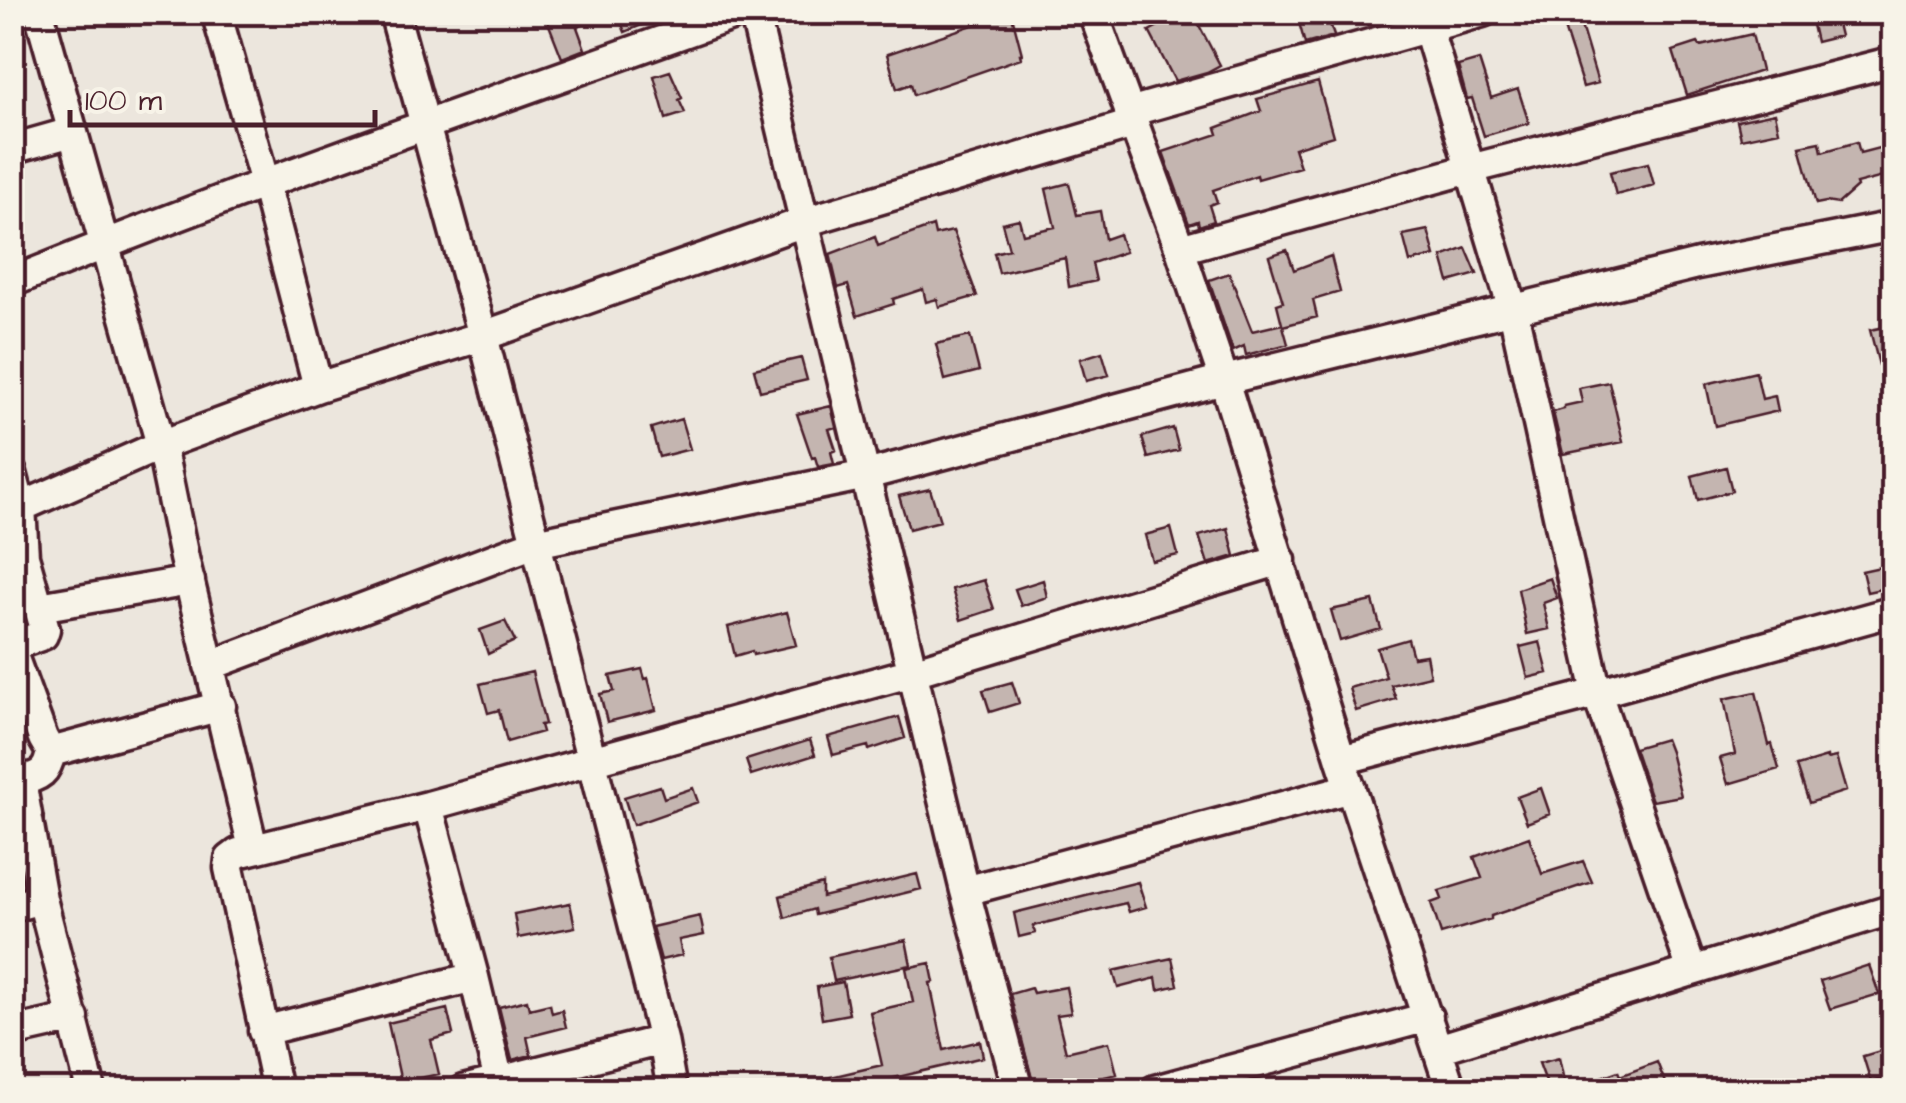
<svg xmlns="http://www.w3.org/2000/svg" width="1906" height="1103" font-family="'Architects Daughter',sans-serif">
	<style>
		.building { fill: #c4b5b0; stroke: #4a1f2b; stroke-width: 2.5 }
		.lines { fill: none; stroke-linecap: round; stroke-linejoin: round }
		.minor-casing { stroke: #4a1f2b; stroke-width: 35 }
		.minor { stroke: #f7f3e8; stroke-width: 28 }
	</style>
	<rect width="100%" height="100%" fill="#ece6dd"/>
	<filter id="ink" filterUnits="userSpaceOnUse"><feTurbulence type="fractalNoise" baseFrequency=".01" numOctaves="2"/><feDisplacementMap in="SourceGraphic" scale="20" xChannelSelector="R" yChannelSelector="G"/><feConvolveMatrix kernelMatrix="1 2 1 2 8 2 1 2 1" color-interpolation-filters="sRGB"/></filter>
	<g filter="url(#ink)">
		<path class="building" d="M544 12H612V14L577 27 585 49 562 58Z
			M617 12H672L625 32Z
			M1011 12 1022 54H1020L1021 58 914 95 911 84 897 89 887 54Z
			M1185 12H1192L1220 65 1207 72 1175 81 1149 31Z
			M1296 12H1326L1334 36 1305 44Z
			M1809 12H1834L1840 36 1816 42Z
			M1579 19 1598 83 1583 87 1563 25Z
			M1752 34 1761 71 1687 95 1673 51 1698 43 1700 46Z
			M1479 60 1491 98 1518 89 1529 123 1484 136 1472 98 1467 99 1458 66Z
			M670 71 682 98 679 100 685 113 666 119 654 76Z
			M1318 82 1333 136 1294 148 1300 167 1258 179 1257 175 1213 190 1217 202 1209 205 1214 221 1199 226 1198 221 1189 224 1163 152 1218 134 1216 128 1261 111 1257 99Z
			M1775 113 1779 131 1741 139 1737 121Z
			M1820 142 1822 152 1857 142 1860 153 1894 144V174L1856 184 1857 187 1838 204 1826 202 1816 204 1800 146Z
			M1648 163 1654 185 1616 195 1610 172Z
			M1069 183 1077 215 1100 211 1105 239 1119 234 1125 252 1092 263 1096 281 1069 287 1065 258 999 273 994 253 1009 249 1002 223 1019 219 1023 234 1055 227 1046 189Z
			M933 226 935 235 953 231 977 296 939 307 937 299 926 302 923 289 893 299 894 304 857 316 848 285 838 288 830 254 875 237 878 246Z
			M1428 230 1435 256 1410 262 1403 235Z
			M1466 248 1477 274 1449 282 1442 257Z
			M1287 250 1294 270 1331 256 1340 292 1313 300 1317 317 1283 326 1288 344 1246 355 1244 346 1233 351 1209 280 1229 273 1252 331 1282 324 1277 304 1283 302 1269 256Z
			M1894 325V362L1879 365 1870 330Z
			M970 336 979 371 945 380 936 344Z
			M1102 352 1109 375 1086 381 1080 359Z
			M801 358 807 380 760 391 754 369Z
			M1756 372 1762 399 1775 396 1778 411 1715 426 1706 384Z
			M1609 382 1623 442 1563 454 1553 412 1564 409V406L1582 402 1579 388Z
			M831 406 836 427 829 429 836 450 831 452 834 464 818 467 815 457 812 458 797 414Z
			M681 419 690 449 659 457 651 428Z
			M1173 428 1179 450 1148 458 1142 437Z
			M1726 467 1732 491 1698 500 1692 476Z
			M930 489 940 521 909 529 899 496Z
			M1171 528 1178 555 1152 561 1145 535Z
			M1228 528 1235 556 1208 564 1199 536Z
			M1885 566 1890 587 1867 592 1862 571Z
			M1550 578 1557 598 1543 603 1549 629 1527 634 1518 589Z
			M984 580 994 609 961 620 952 589Z
			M1043 580 1047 597 1021 606 1015 589Z
			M1373 601 1381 629 1340 641 1331 610Z
			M787 612 796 645 753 655 752 651 735 656 728 627Z
			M505 621 515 641 488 654 480 630Z
			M1408 639 1413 657 1426 655 1430 676 1391 685 1396 699 1356 711 1349 688 1386 677 1377 648Z
			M1540 642 1548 673 1528 678 1520 647Z
			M642 669 645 679 648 678 656 710 607 722 600 694 614 691 610 676Z
			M532 672 545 724 540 725 542 732 507 742 499 710 488 713 480 684Z
			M1012 682 1019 703 990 712 983 690Z
			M1756 692 1769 745 1772 744 1779 769 1728 784 1720 758 1735 754 1724 699Z
			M899 717 905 738 869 750 868 746 833 755 828 737Z
			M1665 739 1670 752 1681 796 1652 801 1634 748Z
			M810 740 815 755 751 775 746 760Z
			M1827 757V759L1836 757 1846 791 1809 803 1797 766Z
			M660 786 664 798 693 788 698 802 633 825 624 797Z
			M1541 788 1550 814 1527 823 1517 797Z
			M1529 837 1542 874 1583 861 1592 882 1491 916V919L1441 934 1431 903 1442 899 1439 891 1482 878 1474 857Z
			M917 874 921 889 815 915 814 909 785 918 780 896 822 884V897Z
			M1138 882 1146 907 1129 912 1126 903 1113 906 1033 926 1035 933 1019 937 1014 913Z
			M570 903 575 927 518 938 514 914Z
			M700 916 704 935 679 940 682 955 661 960 652 927Z
			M906 940 911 965 834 981 829 957Z
			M1172 958 1178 985 1158 990 1156 978 1118 988 1113 971Z
			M930 963 934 982 930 983 944 1050 980 1041 983 1057 843 1090H802L801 1084 882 1065 870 1012 913 1002 906 968Z
			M1869 965 1879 994 1830 1009 1820 981Z
			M843 982 849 1014 822 1019 817 987Z
			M1066 987 1071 1013 1057 1015 1066 1052 1109 1042 1117 1074 1051 1090H1035L1010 994 1031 988 1033 993Z
			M527 1000 529 1009 550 1004 552 1013 562 1010 566 1027 527 1037 531 1055 512 1060 499 1007Z
			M447 1009 453 1034 431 1040 439 1074 401 1082 388 1023Z
			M1894 1047V1075L1871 1082 1863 1056Z
			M1559 1058 1566 1090H1549L1539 1063Z
			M1657 1062 1666 1085 1652 1090H1570V1088L1618 1071 1620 1076Z"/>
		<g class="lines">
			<g class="minor-casing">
				<path id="minor" d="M39 12 161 445 184 558 253 848
					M216 12 265 183 318 387
					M394 12 483 336 663 1040 672 1090
					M754 12 965 891 1018 1090
					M1093 12 1180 249 1224 380 1341 760 1451 1090
					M1428 29 1513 310 1597 693 1692 971
					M1129 112 1483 12
					M12 149 72 132
					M1180 249 1470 169 1894 61
					M12 282C252 183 498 100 742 12
					M12 473 21 507 24 556 45 629 43 635 12 646
					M21 507 161 445 318 387 483 336 804 222 1133 124
					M39 607 190 581
					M12 653 43 738 51 752
					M209 666 535 543 866 475 1224 380 1698 264 1894 226
					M1341 760 1597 693 1894 611
					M428 806 474 977 501 1090
					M965 891 1351 788
					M12 907 42 899
					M263 1031 474 977
					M12 1032 74 1018
					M1438 1049 1894 909
					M91 1090 42 899 21 781C41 775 47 773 51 752L221 706
					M277 1090 229 868 230 859 238 853 428 806 913 672 1281 560
					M463 1090 663 1040
					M1155 1090 1428 1017"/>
			</g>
			<use href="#minor" class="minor"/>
		</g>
	</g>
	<rect width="1906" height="1103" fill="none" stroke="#f7f3e8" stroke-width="50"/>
	<rect x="25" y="25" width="1856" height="1053" fill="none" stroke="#4a1f2b" stroke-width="4" filter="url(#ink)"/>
	<path d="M70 110v15h305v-15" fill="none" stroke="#4a1f2b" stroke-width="5"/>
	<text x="85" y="110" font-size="30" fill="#4a1f2b" stroke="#f7f3e8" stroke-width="8" paint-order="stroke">100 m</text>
</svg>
